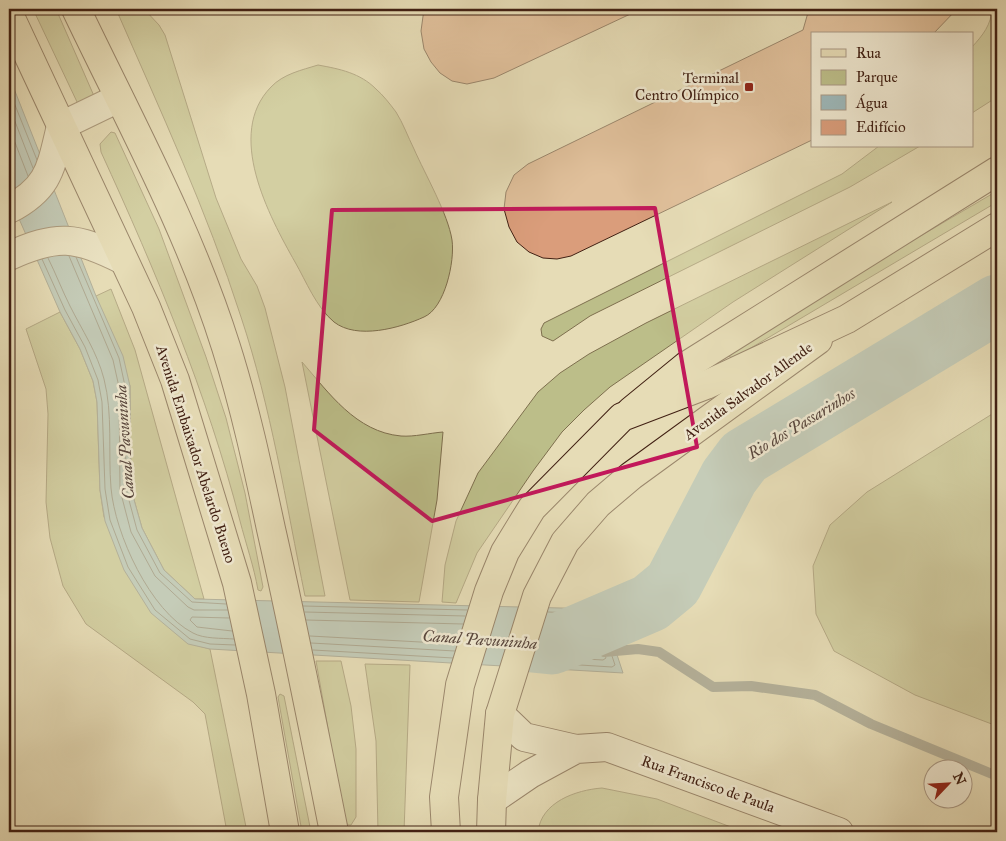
<svg xmlns="http://www.w3.org/2000/svg" width="1006" height="841" font-family="'IM FELL Great Primer',serif">
	<style>
		.green { fill: #bcbe89; stroke: #7e6f4e }
		.water { fill: #9db8ba; stroke: #787b77 }
		.lines { fill: none; stroke-linecap: round; stroke-linejoin: round }
		.shore { stroke: #6f6c66; stroke-width: 1 }
		.stream { stroke: #787b77; stroke-width: 10 }
		.river { stroke: #9db8ba; stroke-width: 59 }
		.building { fill: #da9d7b; stroke: #412013 }
		.street-casing { stroke: #6a4f3c; stroke-width: 30 }
		.secondary-casing { stroke: #412013; stroke-width: 30 }
		.primary-casing { stroke: #412013; stroke-width: 30 }
		.highway-casing { stroke: #412013; stroke-width: 30 }
		.street { stroke: #efe8d0; stroke-width: 28 }
		.secondary { stroke: #efe8d0; stroke-width: 28 }
		.primary { stroke: #e6dcb6; stroke-width: 28 }
		.highway { stroke: #e6dcb6; stroke-width: 28 }
		.marked { fill: none; stroke: #c2185b; stroke-width: 4; stroke-linejoin: round }
		.poi-dot { fill: #8f2418; stroke: #efe8d0; stroke-width: 2 }
		.labels { text-anchor: middle; stroke-width: 5; stroke-linejoin: round; paint-order: stroke }
		.poi-label { font-size: 15px; fill: #412013; stroke: #efe8d0; text-anchor: end }
		.street-label { font-size: 15px; fill: #412013; stroke: #efe8d0 }
		.water-label { font-size: 16px; font-style: italic; fill: #58463d; stroke: #efe8d0 }
	</style>
	<rect width="100%" height="100%" fill="#e6dcb6"/>
	<filter id="stains"><feTurbulence type="fractalNoise" baseFrequency=".004" numOctaves="4"/><feColorMatrix values="0 0 0 0 .2 0 0 0 0 .09 0 0 0 0 .02 0 0 0 .5 -.17"/></filter>
	<radialGradient id="worn" r=".72"><stop offset=".6" stop-color="#630" stop-opacity="0"/><stop offset="1" stop-color="#630" stop-opacity=".3"/></radialGradient>
	<path class="green" d="M33 9H56L94 96 78 104Z
		M116 9H144L159 25 165 35 216 198 241 259 257 286 265 308 285 387 325 596H305C286 503 271 407 241 317 207 211 160 110 116 9Z
		M992 9H997V97L972 113V47C983 35 991 25 992 9Z
		M318 65C340 69 360 73 376 89 383 95 390 104 396 112 403 123 408 137 414 149 425 174 448 214 452 240 455 261 445 308 424 317 400 328 357 340 334 322 316 307 306 281 295 262 269 216 225 134 271 87 283 74 302 70 318 65Z
		M111 132 115 133 159 229 206 357 226 418 245 493 263 587 261 591 258 590C254 567 246 544 240 521 207 393 156 272 101 152L100 144Z
		M879 146H920L850 187 590 316 553 341 542 336 541 329 544 323 842 174Z
		M997 191V202L734 358 727 356 728 349Z
		M892 202 733 302 610 387 584 410 562 432 533 471 477 553 456 603 442 602 445 565 456 521 478 473 538 392 560 373 589 354 646 323Z
		M111 289 135 350 204 599H195L164 570 142 528 131 489 130 386 96 296Z
		M60 312 80 349 93 381 97 402 100 490 104 517 188 643 210 649 247 832H227L205 714 193 702 86 624 63 586 50 538 46 502 48 414 46 389 26 329Z
		M302 362C329 393 356 432 401 436 414 437 430 433 443 432L437 500 419 602 350 600Z
		M997 411V726L915 695 834 651 816 614 813 566 830 525 867 492Z
		M316 661H341L351 706 356 749V817L351 825H348L344 819Z
		M365 664 410 665 404 832H378L376 741Z
		M280 694 284 696 311 832H302L278 697Z
		M602 788 657 799 744 832H658L643 828 621 827 603 832H538C541 802 576 790 602 788Z"/>
	<path class="water" d="M9 76 96 296 123 356 130 386 131 489 142 528 164 570 195 599 602 609 623 673 210 649 188 644 151 613 124 570 105 521 100 490 97 402 93 381 80 349 60 312 9 196Z"/>
	<g class="lines">
		<path class="shore" d="M9 90 37 160
			M9 106 33 168
			M9 127 28 176
			M69 256 113 360 119 387 120 490 131 532 155 576 188 607 194 610H228
			M76 257 119 358 125 386 126 489 137 530 160 573 192 602 226 604
			M48 258C56 274 62 290 70 306 82 330 97 352 104 379 113 414 108 452 111 488 115 534 150 611 193 633 204 639 221 638 234 639
			M42 259 65 310 85 347 98 380 102 402 105 489 110 520 128 567 155 610 190 639 210 644 235 645
			M303 606 467 610
			M305 612 465 616
			M229 618 192 617 190 620 197 627 232 631
			M306 620 463 624
			M310 636 457 644
			M311 643 455 651
			M536 649 593 652 595 650 588 627 543 626
			M313 650 453 658
			M534 656 603 660 606 658 594 620 546 618
			M532 662 612 667 615 665 598 614 548 612"/>
		<path class="stream" d="M604 652 638 649 659 652 713 687 751 686 815 695 871 724 997 776"/>
		<path class="river" d="M532 643 552 645 650 603 673 584 729 477 744 457 997 304"/>
	</g>
	<path class="building" d="M424 9H641L494 78 467 84 452 81 440 73 431 62 424 49 421 31Z
		M809 9H957L933 34H812V140L571 256 557 259 543 258 529 252 517 242 509 227 504 209 506 192 514 175 528 164 803 30Z"/>
	<g class="lines">
		<g class="street-casing">
			<path id="street" d="M9 209C50 188 51 167 61 126L119 98
				M9 256C57 234 76 236 123 260"/>
		</g>
		<g class="secondary-casing">
			<path id="secondary" d="M500 714 524 737 576 749 607 747 839 832
				M492 800 530 774 576 749"/>
		</g>
		<g class="primary-casing">
			<path id="primary" d="M9 14 146 307 175 380 237 583 261 694 285 832
				M631 411 686 366 997 171
				M491 832 492 800 500 714 537 596 565 542 598 504 631 476 818 340"/>
		</g>
		<g class="highway-casing">
			<path id="highway" d="M76 9C129 120 189 229 226 347 245 407 258 468 271 529 294 630 314 731 334 832
				M446 832 444 797 460 685 489 591 505 552 532 508 622 417 706 385 847 319 997 227"/>
		</g>
		<use href="#street" class="street"/>
		<use href="#secondary" class="secondary"/>
		<use href="#primary" class="primary"/>
		<use href="#highway" class="highway"/>
	</g>
	<path d="M0 0H1006V841H0ZM655 208 697 447 432 521 314 430 332 210Z" fill="#e6dcb6" fill-opacity=".55" fill-rule="evenodd"/>
	<path class="marked" d="M655 208 697 447 432 521 314 430 332 210Z"/>
	<rect class="poi-dot" x="744" y="82" width="10" height="10" rx="2.5"/>
	<g class="labels">
		<g class="poi-label">
			<text x="739" y="83">Terminal<tspan x="739" dy="17">Centro Olímpico</tspan></text>
		</g>
		<g class="street-label">
			<text transform="translate(748 391) rotate(-36)" y="5">Avenida Salvador Allende</text>
			<text transform="translate(196 454) rotate(72)" y="5">Avenida Embaixador Abelardo Bueno</text>
			<text transform="translate(708 784) rotate(20)" y="5">Rua Francisco de Paula</text>
		</g>
		<g class="water-label">
			<text transform="translate(801 423) rotate(-31)" y="6">Rio dos Passarinhos</text>
			<text transform="translate(124 442) rotate(-94)" y="6">Canal Pavuninha</text>
			<text transform="translate(480 639) rotate(4)" y="6">Canal Pavuninha</text>
		</g>
	</g>
	<rect width="1006" height="841" fill="none" stroke="#e6dcb6" stroke-width="30"/>
	<rect x="10" y="10" width="986" height="821" fill="none" stroke="#412013" stroke-width="2.5"/>
	<rect x="15" y="15" width="976" height="811" fill="none" stroke="#412013"/>
	<rect x="811" y="32" width="162" height="115" fill="#efe8d0" stroke="#a99884"/>
	<rect x="821" y="49" width="25" height="8" fill="#e6dcb6" stroke="#a99884"/>
	<text x="856" y="58" font-size="15" fill="#412013">Rua</text>
	<rect x="821" y="70" width="25" height="15" fill="#bcbe89" stroke="#a99884"/>
	<text x="856" y="82" font-size="15" fill="#412013">Parque</text>
	<rect x="821" y="95" width="25" height="15" fill="#9db8ba" stroke="#a99884"/>
	<text x="856" y="108" font-size="15" fill="#412013">Água</text>
	<rect x="821" y="120" width="25" height="15" fill="#da9d7b" stroke="#a99884"/>
	<text x="856" y="132" font-size="15" fill="#412013">Edifício</text>
	<g transform="translate(948 784) rotate(65)"><circle r="24" fill="#efe8d0" stroke="#a99884"/>
	<path d="M0-4L9 19L0 12L-9 19Z" fill="#8f2418"/>
	<text y="-8" font-size="14" font-weight="bold" text-anchor="middle" fill="#412013">N</text>
	</g>
	<rect width="100%" height="100%" filter="url(#stains)"/>
	<rect width="100%" height="100%" fill="url(#worn)"/>
</svg>
